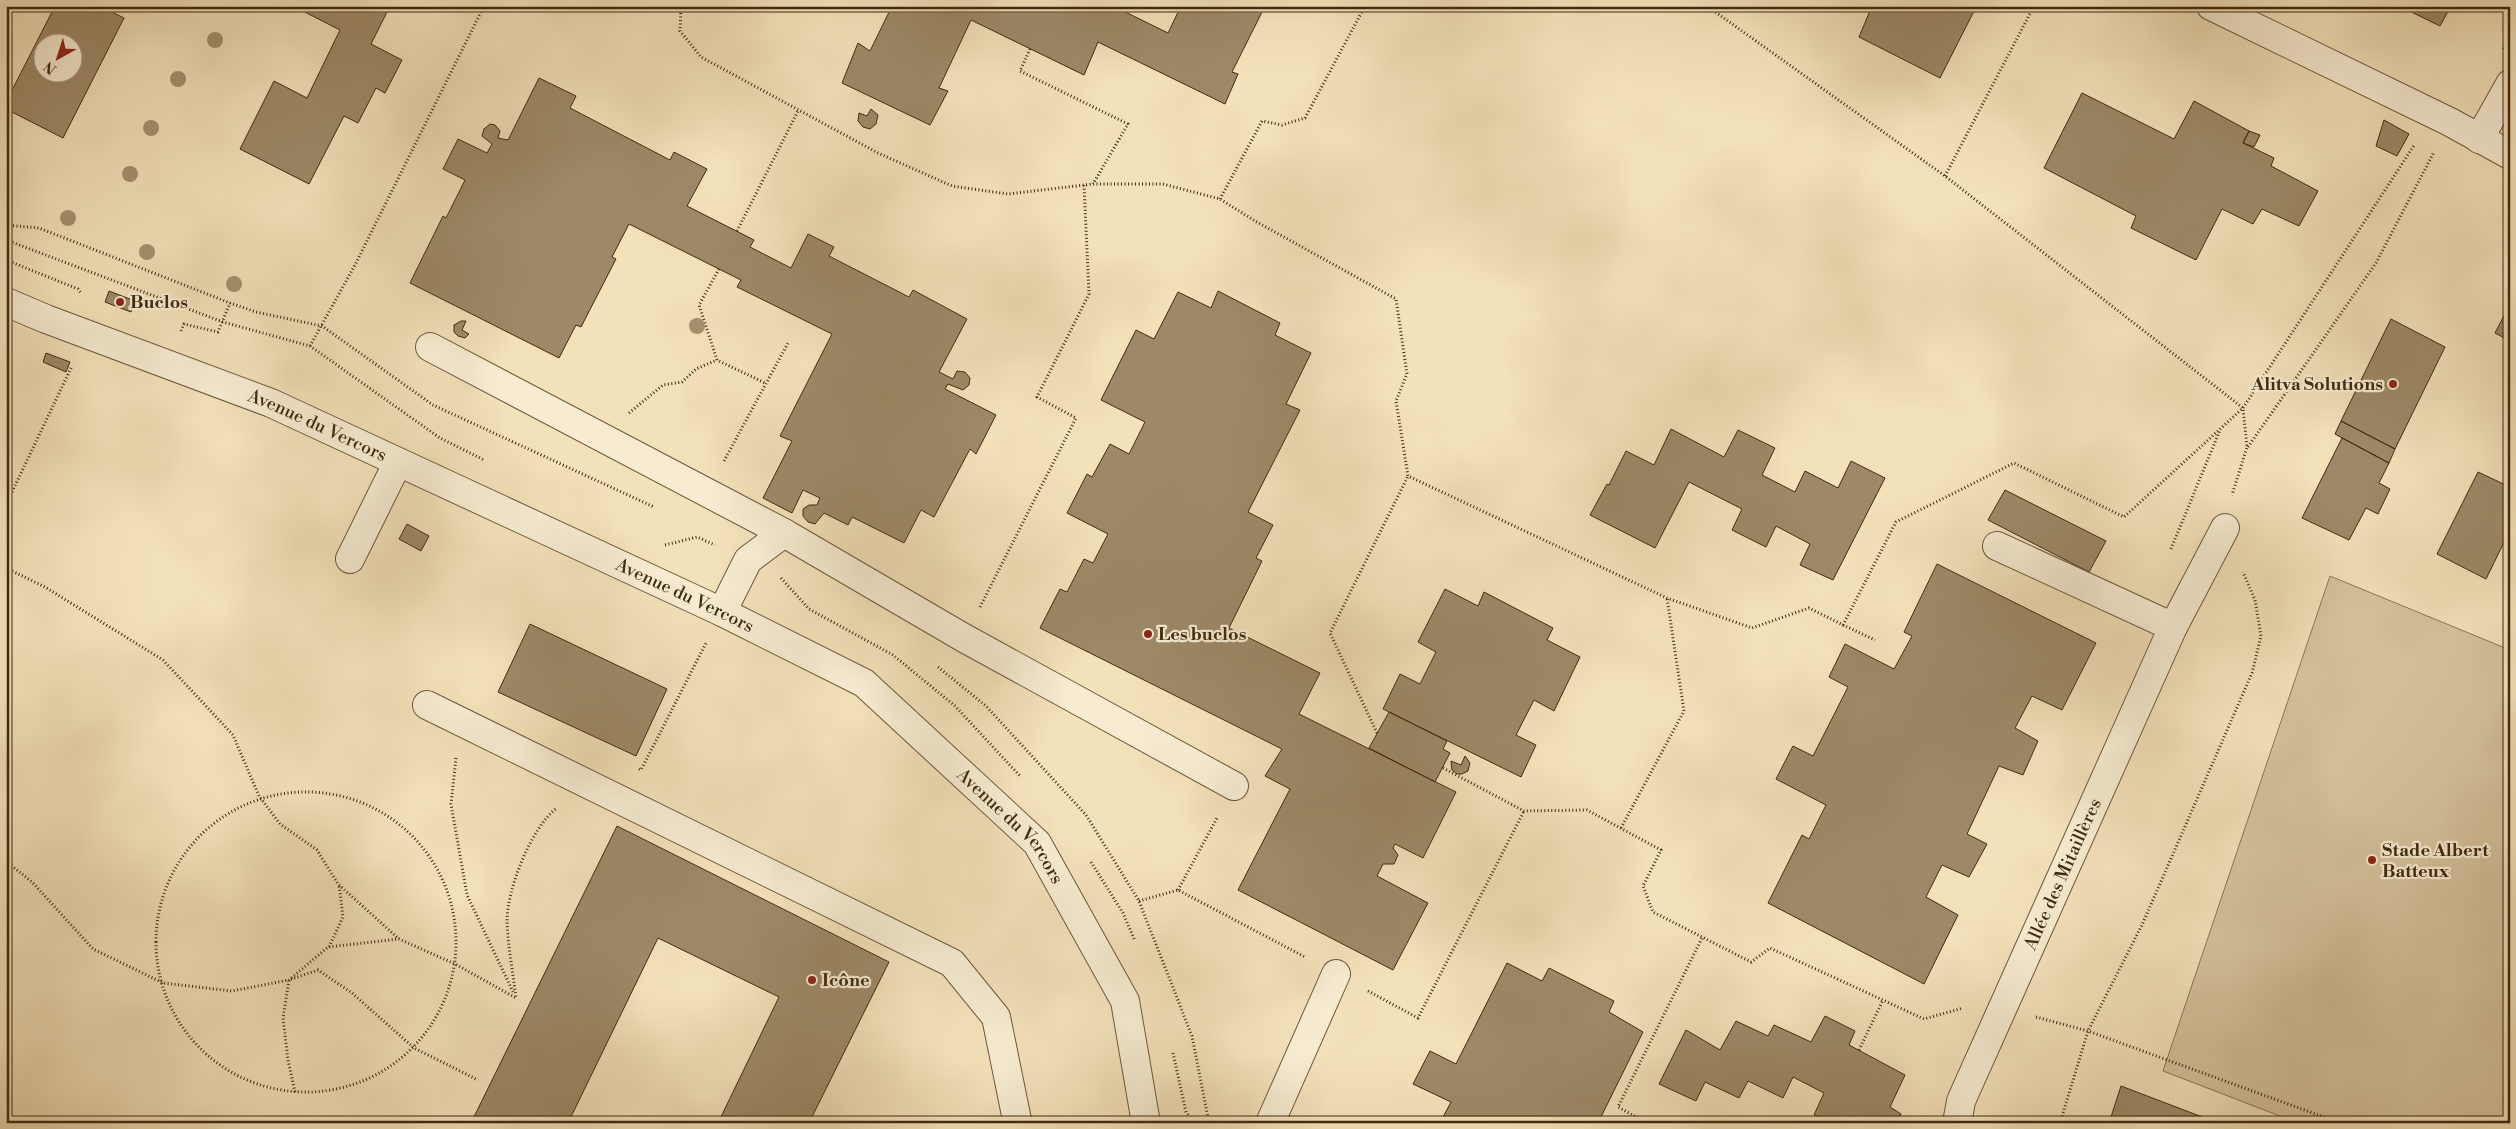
<svg xmlns="http://www.w3.org/2000/svg" width="2516" height="1129" font-family="'Libre Bodoni',serif">
	<style>
		.pitch { fill: #d5c29d; stroke: #8a7656 }
		.building { fill: #9d8968; stroke: #402a10; fill-rule: evenodd }
		.lines { fill: none; stroke-linecap: round; stroke-linejoin: round }
		.minor-casing { stroke: #6d583a; stroke-width: 30 }
		.path { stroke: #402a10; stroke-width: 3; stroke-dasharray: 1 2.5; stroke-linecap: butt }
		.minor { stroke: #f7ecd2; stroke-width: 28 }
		.tree { fill: #a59170 }
		.poi-dot { fill: #8f2418; stroke: #f7ecd2; stroke-width: 2 }
		.labels { text-anchor: middle; stroke-width: 4.5; stroke-linejoin: round; paint-order: stroke }
		.poi-label { font-size: 18px; font-weight: bold; fill: #402a10; stroke: #f7ecd2; text-anchor: start }
		.street-label { font-size: 18px; fill: #402a10; stroke: #f7ecd2 }
	</style>
	<rect width="100%" height="100%" fill="#f3e1ba"/>
	<filter id="stains"><feTurbulence type="fractalNoise" baseFrequency=".004" numOctaves="4"/><feColorMatrix values="0 0 0 0 .2 0 0 0 0 .09 0 0 0 0 .02 0 0 0 .5 -.17"/></filter>
	<radialGradient id="worn" r=".72"><stop offset=".6" stop-color="#630" stop-opacity="0"/><stop offset="1" stop-color="#630" stop-opacity=".3"/></radialGradient>
	<path class="pitch" d="M2330 576 2510 650V1123H2298L2163 1071Z"/>
	<path class="building" d="M55 6H100L124 18 63 138 6 109V102ZM42 42H72V72H42Z
		M293 6H382L388 10 371 44 402 60 385 93 376 88 358 123 344 116 309 184 240 149 274 81 307 98 340 30Z
		M892 6H1113L1168 33 1181 6H1265L1232 72 1238 74 1225 104 1098 42 1084 75 971 20 939 88 948 91 930 125 842 83 858 43 870 51Z
		M1872 6H1915L1920 9 1922 6H1964L1974 11 1940 78 1859 37Z
		M2399 6H2451L2440 26Z
		M539 78 576 96 570 108 670 160 674 152 707 169 687 206 754 240 750 247 791 268 808 234 834 247 829 256 909 297 913 290 967 319 939 372 953 379 957 371 965 372 970 378 969 385 963 390 948 384 945 389 996 415 976 454 970 449 934 517 921 510 904 543 852 517 848 525 824 513 815 524 808 522 803 516V509L809 505H817L820 498 803 490 792 513 763 498 792 441 780 436 832 334 737 287 741 280 629 224 612 257 616 259 581 327 576 325 559 358 410 283 443 216 446 218 465 180 443 169 458 139 487 153 492 144 482 136 484 129 490 124 495 125 500 131 498 138 508 140Z
		M2082 93 2174 139 2194 101 2249 131 2243 143 2274 158 2271 166 2318 191 2299 226 2262 209 2253 224 2222 209 2196 260 2131 228 2136 216 2044 168Z
		M871 109 878 115 876 124 870 129 863 127 858 121 859 113 867 116Z
		M2384 120 2409 134 2397 156 2376 146Z
		M2249 131 2260 135 2254 147 2243 143Z
		M109 291 135 301 131 312 105 302Z
		M1218 291 1280 323 1275 335 1311 353 1286 404 1300 410 1248 512 1273 525 1256 558 1262 561 1229 628 1320 673 1299 714 1456 792 1423 858 1395 844 1393 848 1398 855 1394 864H1383L1377 876 1428 903 1393 970 1238 890 1290 789 1265 776 1282 749 1040 628 1060 589 1067 592 1084 559 1093 563 1108 534 1067 513 1087 474 1092 477 1110 444 1129 454 1145 422 1101 400 1136 330 1154 339 1178 292 1211 308Z
		M2510 304V341L2495 333Z
		M2391 319 2445 347 2395 449 2341 421Z
		M461 321H466L462 330 469 334 465 338 458 336 454 332V325Z
		M46 353 70 362 66 372 43 362Z
		M2341 421 2395 449 2389 463 2335 434Z
		M1671 429 1724 457 1738 430 1775 448 1762 475 1795 492 1805 471 1838 488 1851 461 1885 478 1833 580 1800 565 1810 544 1776 526 1766 547 1732 530 1742 509 1689 482 1655 548 1590 515 1607 484 1609 485 1626 451 1654 465Z
		M2342 438 2389 463 2379 483 2390 489 2378 514 2366 508 2349 540 2302 518Z
		M2478 472 2510 487V530L2486 579 2437 554Z
		M2005 490 2106 541 2089 572 1988 520Z
		M407 524 429 536 421 551 399 539Z
		M1937 564 2096 643 2062 710 2032 696 2015 728 2038 741 2023 775 1999 766 1967 834 1987 844 1969 877 1942 865 1926 897 1958 915 1924 984 1768 903 1802 835 1809 839 1826 805 1776 779 1793 746 1813 756 1848 687 1829 677 1845 644 1894 669 1912 636 1904 632Z
		M1445 589 1478 606 1484 592 1553 628 1547 640 1580 657 1554 711 1534 700 1516 735 1536 745 1521 777 1383 709 1400 674 1420 684 1436 652 1418 642Z
		M530 624 667 689 636 756 498 692Z
		M1389 712 1447 741 1443 749 1450 753 1435 782 1369 748Z
		M1465 756 1470 763 1468 771 1462 774H1457L1452 770 1451 761 1461 765Z
		M617 826 889 962 809 1123H718L779 997 658 938 568 1123H471Z
		M1507 963 1542 981 1549 968 1614 1001 1609 1012 1643 1032 1598 1123H1440L1451 1102 1413 1084 1430 1051 1456 1064Z
		M1825 1016 1855 1031 1849 1045 1905 1075 1890 1107 1901 1114 1897 1123H1830L1814 1115 1824 1093 1793 1077 1783 1098 1748 1081 1739 1098 1705 1082 1696 1101 1659 1084 1686 1030 1720 1050 1736 1021 1768 1036 1774 1025 1811 1042Z
		M2121 1086 2218 1123H2109Z"/>
	<g class="lines">
		<g class="minor-casing">
			<g id="minor">
				<path d="M2211 6 2450 122 2510 155"/>
				<path d="M2479 139 2510 84"/>
				<path id="s1" d="M6 302 46 319 271 403 722 612 864 683 1037 843 1125 1001 1146 1123"/>
				<path d="M430 347 784 533"/>
				<path d="M1997 546 2173 627"/>
				<path d="M350 559 398 462"/>
				<path d="M722 612 748 560 784 533 964 638 1234 786"/>
				<path d="M427 705 952 963 996 1017 1017 1120"/>
				<path d="M1270 1123 1336 974"/>
				<path id="s2" d="M1957 1123 1961 1101 2173 627 2225 528"/>
			</g>
		</g>
		<path class="path" d="M681 6 680 31 701 57 878 153 952 186 1008 194 1093 184H1163L1220 199 1255 221 1396 299 1407 374 1396 401 1408 476 1667 598 1752 628 1809 608 1843 625 1896 522 2014 463 2124 517 2243 408 2415 144
			M1707 6 1945 176 2243 408 2247 447 2232 495
			M1030 49 1020 71 1128 124 1093 184
			M2503 49 2510 42
			M1945 176 2034 6
			M1220 199 1262 121 1282 125 1305 118 1365 6
			M6 225 39 228 230 303 256 312 322 326 433 405 654 507
			M737 231 798 111
			M6 240 223 322 310 346 440 438 484 460
			M6 260 78 289 81 293
			M719 269 699 305 717 360 765 383
			M181 331 184 324 218 332 230 303
			M310 346 355 265 484 6
			M629 413 663 385 682 382 696 369 717 360
			M2248 447 2376 263 2434 152
			M724 461 788 343
			M12 492 72 366
			M665 545 697 537 715 545
			M2171 549 2220 430
			M6 568 45 587 163 660 233 735 259 796 280 824 317 850 338 884 399 939
			M781 578 809 609 893 655 955 706 1020 776
			M980 607 1076 418 1037 397 1089 294 1084 185
			M1843 625 1875 640
			M938 667 986 706 1086 815 1139 901 1192 1036 1209 1123
			M1377 733 1330 633 1408 476
			M456 758 451 804 467 895 514 994
			M1443 768 1524 811 1587 810 1661 850 1643 886 1653 912 1751 962 1770 948 1924 1019 1963 1008
			M639 769 641 770 706 643
			M156 942a150 150 0 1 1 300 0a150 150 0 1 1-300 0Z
			M1621 828 1684 711 1667 598
			M6 861 33 883 93 949 163 983 232 991 289 980 328 947 399 939 455 964 516 998C513 973 508 947 507 921 507 890 531 827 557 808
			M1091 862 1123 913 1135 941
			M1178 890 1217 818
			M1139 901 1178 890 1305 957
			M329 947 343 917 339 884
			M1368 991 1418 1018 1524 811
			M2036 1017 2088 1031 2340 1123
			M1859 1050 1883 1000
			M1173 1053 1186 1112 1195 1123
			M295 1092 288 1060 283 1018 289 980 318 970 352 993 414 1048 478 1080
			M1647 1123 1618 1107 1702 938
			M1819 1123 1823 1119
			M2060 1123 2088 1031 2142 925 2252 673 2261 636 2255 600 2243 572"/>
		<use href="#minor" class="minor"/>
	</g>
	<g class="tree">
		<circle cx="215" cy="40" r="8"/>
		<circle cx="178" cy="79" r="8"/>
		<circle cx="151" cy="128" r="8"/>
		<circle cx="130" cy="174" r="8"/>
		<circle cx="68" cy="218" r="8"/>
		<circle cx="147" cy="252" r="8"/>
		<circle cx="234" cy="284" r="8"/>
		<circle cx="697" cy="326" r="8"/>
	</g>
	<g class="poi-dot">
		<circle cx="120" cy="302" r="5"/>
		<circle cx="2393" cy="384" r="5"/>
		<circle cx="1148" cy="634" r="5"/>
		<circle cx="2372" cy="860" r="5"/>
		<circle cx="812" cy="980" r="5"/>
	</g>
	<g class="labels">
		<g class="poi-label">
			<text x="130" y="308">Buclos</text>
			<text x="2383" y="390" text-anchor="end">Alitva Solutions</text>
			<text x="1158" y="640">Les buclos</text>
			<text x="2382" y="856">Stade Albert<tspan x="2382" dy="21">Batteux</tspan></text>
			<text x="822" y="986">Icône</text>
		</g>
		<g class="street-label">
			<text dy="6" stroke="none"><textPath href="#s1" startOffset="335">Avenue du Vercors</textPath></text>
			<text dy="6" stroke="none"><textPath href="#s1" startOffset="740">Avenue du Vercors</textPath></text>
			<text dy="6" stroke="none"><textPath href="#s1" startOffset="1145">Avenue du Vercors</textPath></text>
			<text dy="6" stroke="none"><textPath href="#s2" startOffset="271">Allée des Mitaillères</textPath></text>
		</g>
	</g>
	<rect width="2516" height="1129" fill="none" stroke="#f3e1ba" stroke-width="25"/>
	<rect x="8" y="8" width="2501" height="1114" fill="none" stroke="#402a10" stroke-width="2.5"/>
	<rect x="12" y="12" width="2491" height="1104" fill="none" stroke="#402a10"/>
	<g transform="translate(58 58) rotate(219)"><circle r="24" fill="#f7ecd2" stroke="#ae9e84"/>
	<path d="M0-4L9 19L0 12L-9 19Z" fill="#8f2418"/>
	<text y="-8" font-size="14" font-weight="bold" text-anchor="middle" fill="#402a10">N</text>
	</g>
	<rect width="100%" height="100%" filter="url(#stains)"/>
	<rect width="100%" height="100%" fill="url(#worn)"/>
</svg>
